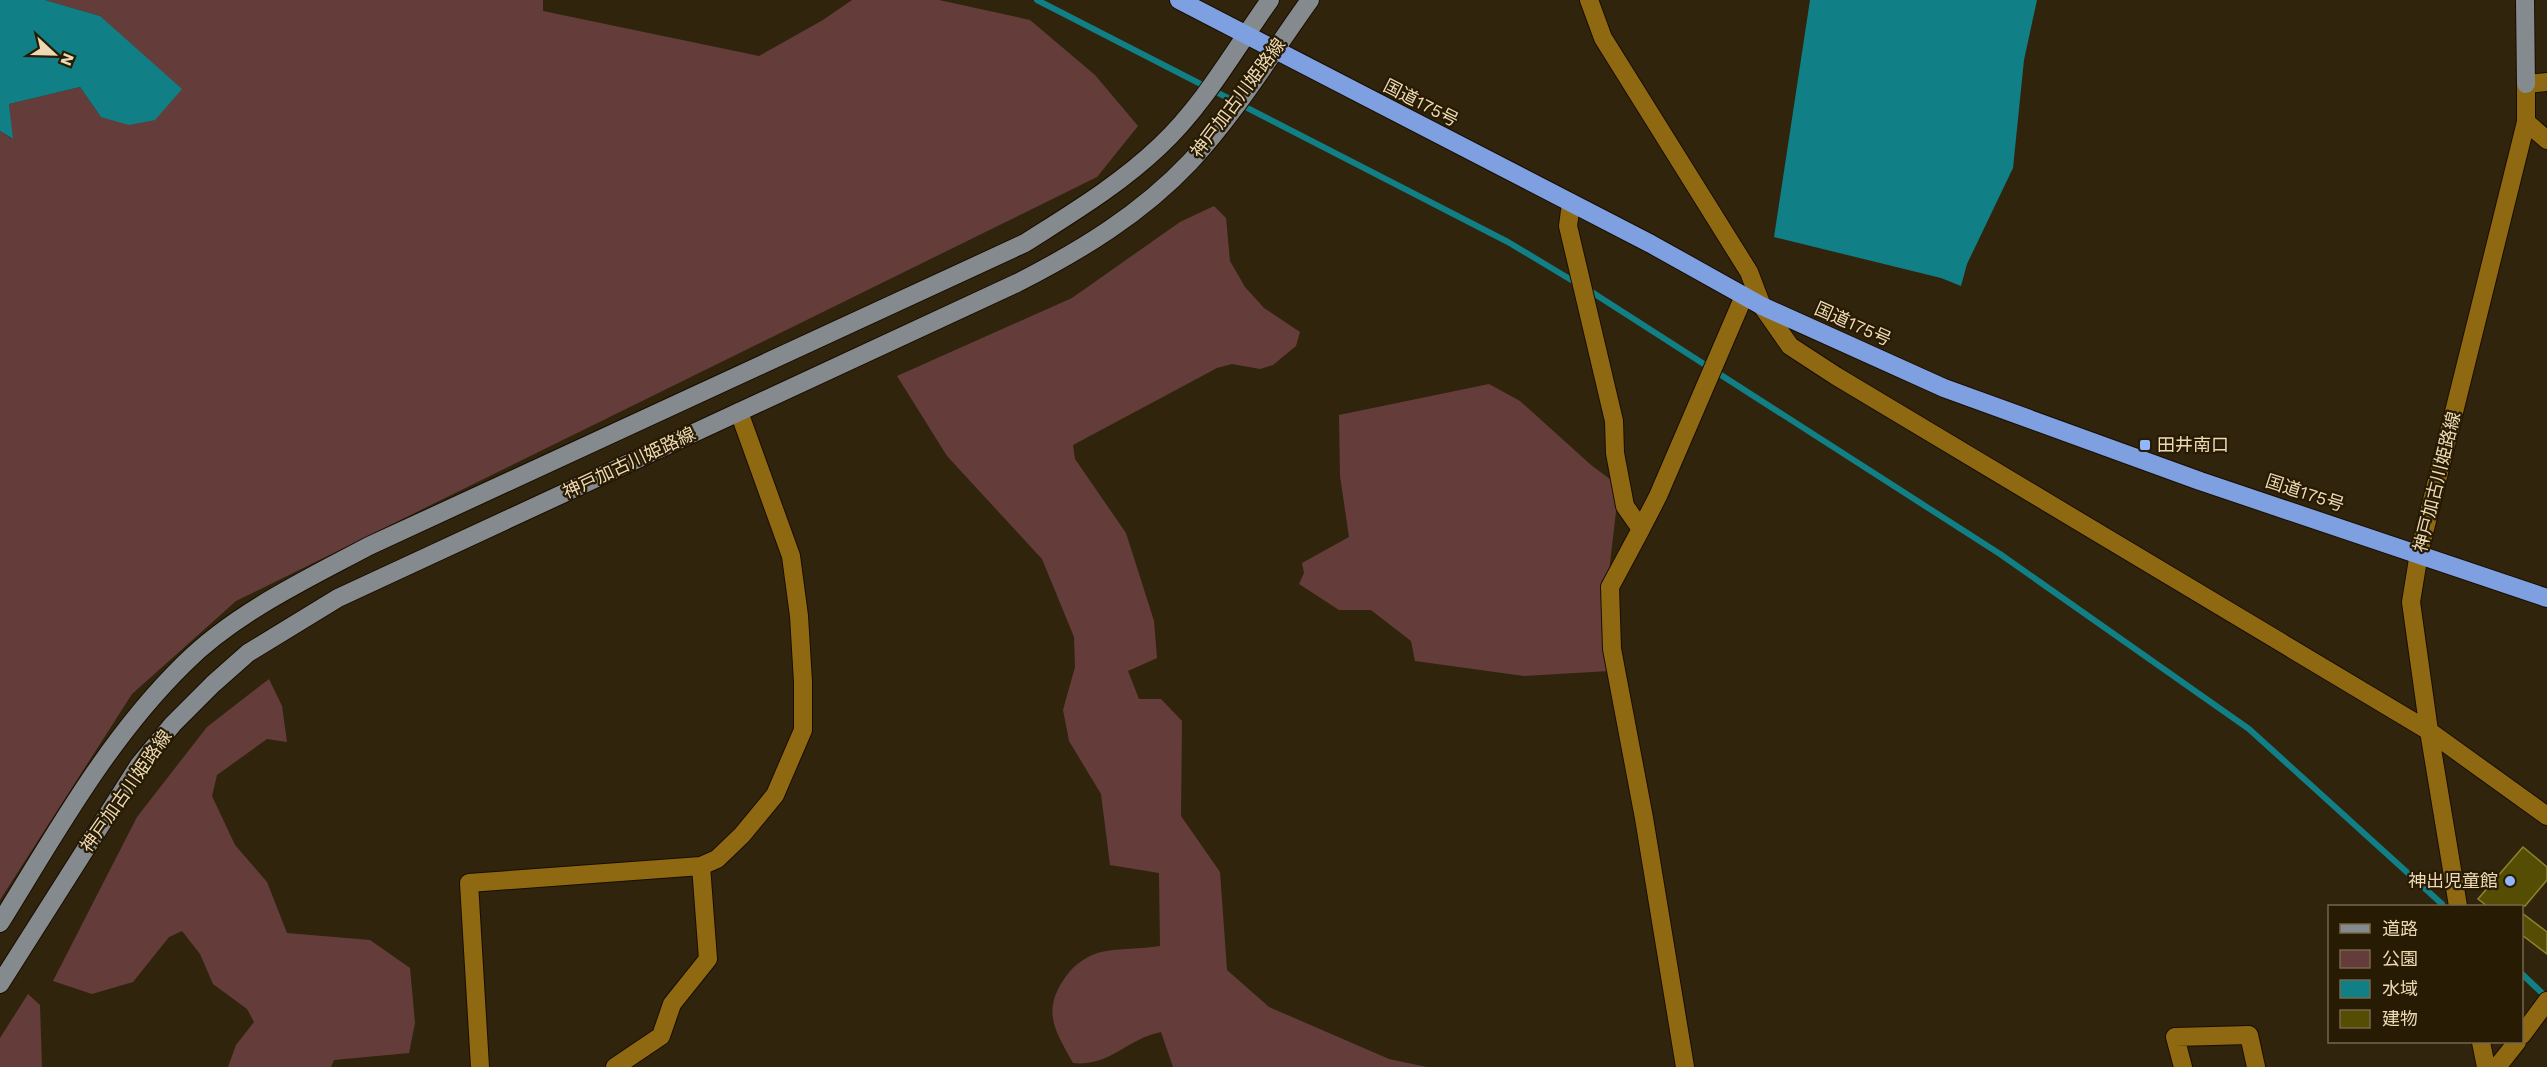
<svg xmlns="http://www.w3.org/2000/svg" width="2547" height="1067" font-family="'Work Sans','Noto Sans JP',sans-serif">
	<style>
		.green { fill: #643d3b }
		.water { fill: #117f86 }
		.lines { fill: none; stroke-linecap: round; stroke-linejoin: round }
		.stream { stroke: #117f86; stroke-width: 6 }
		.building { fill: #554d03; stroke: #8e832c; stroke-width: 1.5 }
		.minor-casing { stroke: #190d00; stroke-width: 20 }
		.major-casing { stroke: #190d00; stroke-width: 20 }
		.highway-casing { stroke: #190d00; stroke-width: 20 }
		.minor { stroke: #8f6912; stroke-width: 18 }
		.major { stroke: #858a8e; stroke-width: 18 }
		.highway { stroke: #7ea0e0; stroke-width: 18 }
		.poi-dot { fill: #92b7fd; stroke: #271b03; stroke-width: 2 }
		.labels { text-anchor: middle; stroke-width: 4.5; stroke-linejoin: round; paint-order: stroke }
		.street-label { font-size: 18px; fill: #edd9b4; stroke: #271b03 }
		.poi-label { font-size: 18px; fill: #edd9b4; stroke: #271b03; text-anchor: start }
	</style>
	<rect width="100%" height="100%" fill="#31240c"/>
	<path class="green" d="M45 0H543V11L759 56 823 20 852 0H939L1030 20 1095 75 1138 126 1097 177 236 601 132 694 0 900V131L12 139 9 104 80 87 101 117 100 16Z
		M1214 206 1226 218 1230 261 1245 287 1264 308 1300 332 1296 346 1273 365 1260 369 1232 364 1217 368 1073 445 1075 459 1126 533 1154 621 1157 658 1128 671 1139 699H1161L1182 721 1181 816 1220 872 1227 970 1269 1007 1389 1059 1427 1067H1173L1161 1032C1126 1039 1110 1067 1073 1063 1054 1029 1041 1010 1067 975 1074 965 1088 955 1101 952 1120 948 1141 949 1160 946L1159 873 1110 865 1101 794 1069 741 1066 725 1063 710 1075 667 1074 637 1042 559 947 456 897 376 1072 298 1180 222Z
		M1489 384 1520 401 1591 465 1619 486 1608 580 1609 671 1524 676 1415 661 1411 641 1371 610H1339L1299 584 1304 573 1302 563 1349 537 1340 476 1339 415Z
		M269 679 282 706 287 742 267 739 217 775 212 796 235 845 267 882 287 933 370 940 410 968 415 1023 409 1053 334 1060 331 1067H228L236 1045 254 1022 247 1009 213 984 200 954 182 931 169 937 133 982 92 994 53 981 137 817 207 727Z
		M28 994 40 1005 42 1067H0V1038Z"/>
	<path class="water" d="M0 0H45L100 16 182 89 155 120 129 125 101 117 80 87 9 104 13 139 0 131Z
		M1810 0H2037L2024 60 2013 168 1967 264 1961 286 1941 278 1774 237Z"/>
	<g class="lines">
		<path class="stream" d="M1037 0 1508 242 1578 284
			M1587 289 2000 554 2249 729 2442 904
			M2522 974 2542 993"/>
	</g>
	<path class="building" d="M2523 847 2547 867V880L2525 906H2487L2478 899Z
		M2522 913 2547 932V954L2522 935Z"/>
	<g class="lines">
		<g class="minor-casing">
			<path id="minor" d="M1589 0 1603 38 1749 272 1762 306 1790 346 1836 376 2429 731 2547 816
				M2526 122 2547 140
				M1571 203 1568 226 1614 421 1615 453 1625 506 1641 529 1610 587 1612 649 1644 818 1685 1067
				M1641 529 1658 496 1744 296
				M2458 906 2429 731 2411 602 2419 553 2526 122V84L2547 82
				M2522 1035 2547 1001
				M2481 1042 2486 1067
				M480 1067 469 883 701 866 717 859 742 835 775 795 803 730V682L799 616 791 556 739 412
				M615 1067 661 1036 672 1004 708 959 701 866
				M2183 1067 2175 1037 2249 1035 2256 1067
				M2497 1067 2517 1042"/>
		</g>
		<g class="major-casing">
			<path id="major" d="M2525 0 2526 84
				M0 923C56 833 108 738 185 663 235 613 307 579 369 546L1025 243C1072 213 1119 185 1160 146 1204 105 1235 49 1270 0
				M0 984 139 765 173 724 213 684 248 653 338 598 1017 283C1080 251 1141 214 1190 162 1236 113 1271 54 1310 0"/>
		</g>
		<g class="highway-casing">
			<path id="highway" d="M1179 0 1651 244 1762 306 1944 388 2200 481 2547 598"/>
		</g>
		<use href="#minor" class="minor"/>
		<use href="#major" class="major"/>
		<use href="#highway" class="highway"/>
	</g>
	<g class="poi-dot">
		<rect x="2139" y="439" width="12" height="12" rx="3"/>
		<circle cx="2510" cy="881" r="6"/>
	</g>
	<g class="labels">
		<g class="street-label">
			<text transform="translate(1238 98) rotate(-53)" y="6">神戸加古川姫路線</text>
			<text transform="translate(1421 103) rotate(27)" y="6">国道175号</text>
			<text transform="translate(1853 324) rotate(24)" y="6">国道175号</text>
			<text transform="translate(629 463) rotate(-25)" y="6">神戸加古川姫路線</text>
			<text transform="translate(2437 482) rotate(-76)" y="6">神戸加古川姫路線</text>
			<text transform="translate(2305 493) rotate(18)" y="6">国道175号</text>
			<text transform="translate(126 791) rotate(-55)" y="6">神戸加古川姫路線</text>
		</g>
		<g class="poi-label">
			<text x="2157" y="451">田井南口</text>
			<text x="2498" y="887" text-anchor="end">神出児童館</text>
		</g>
	</g>
	<rect x="2328" y="905" width="195" height="138" fill="#271b03" stroke="#76674a" stroke-width="1.5"/>
	<rect x="2340" y="924" width="30" height="9" fill="#858a8e" stroke="#76674a" stroke-width="1.5"/>
	<text x="2382" y="935" font-size="18" fill="#edd9b4">道路</text>
	<rect x="2340" y="950" width="30" height="18" fill="#643d3b" stroke="#76674a" stroke-width="1.5"/>
	<text x="2382" y="965" font-size="18" fill="#edd9b4">公園</text>
	<rect x="2340" y="980" width="30" height="18" fill="#117f86" stroke="#76674a" stroke-width="1.5"/>
	<text x="2382" y="995" font-size="18" fill="#edd9b4">水域</text>
	<rect x="2340" y="1010" width="30" height="18" fill="#554d03" stroke="#76674a" stroke-width="1.5"/>
	<text x="2382" y="1025" font-size="18" fill="#edd9b4">建物</text>
	<g transform="translate(54 54) rotate(112)" stroke="#271b03" stroke-width="4.5" paint-order="stroke">
	<path d="M0-4.5L10 22L0 15L-10 22Z" fill="#edd9b4"/>
	<text y="-9" font-size="16" font-weight="bold" text-anchor="middle" fill="#edd9b4">N</text>
	</g>
</svg>
